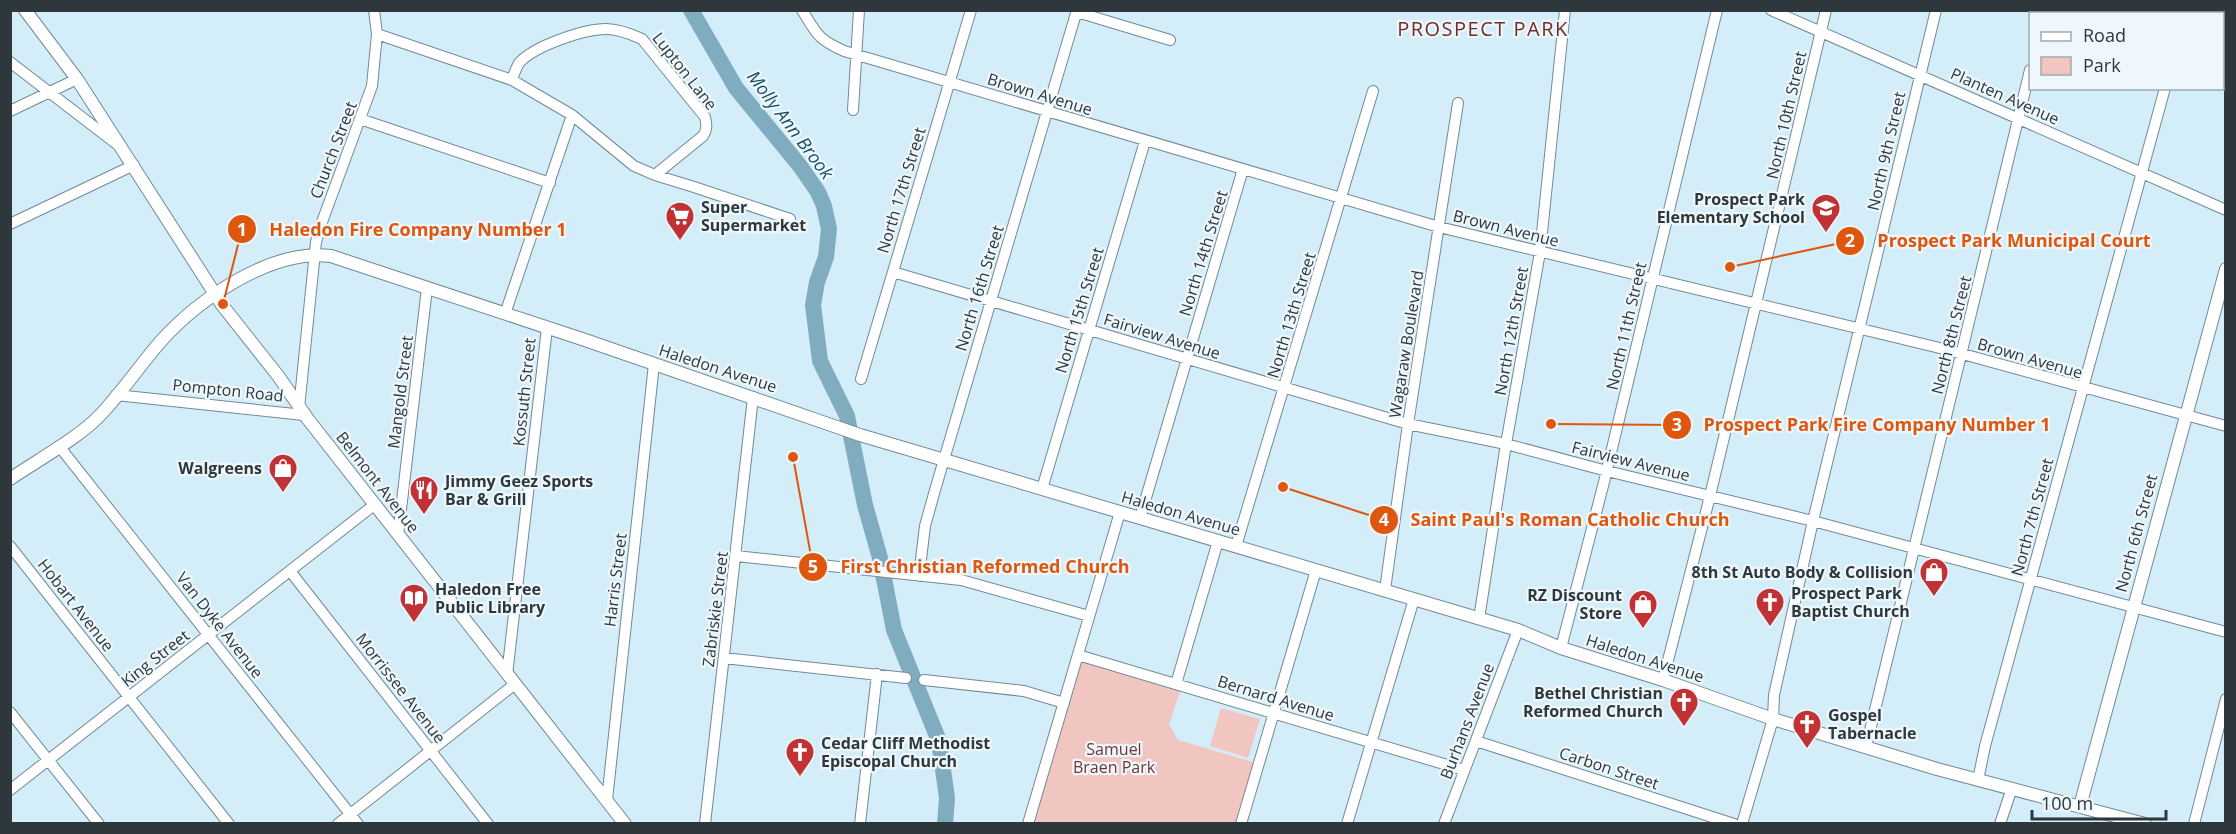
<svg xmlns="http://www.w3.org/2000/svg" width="2236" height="834" font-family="'Open Sans',sans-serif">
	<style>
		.green { fill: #f1c6c1 }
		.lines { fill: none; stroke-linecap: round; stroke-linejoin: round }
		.river { stroke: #80acc0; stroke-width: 16 }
		.minor-casing { stroke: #728a95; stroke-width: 12 }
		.major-casing { stroke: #728a95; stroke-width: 14 }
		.minor { stroke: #fff; stroke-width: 10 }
		.major { stroke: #fff; stroke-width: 12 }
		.labels { text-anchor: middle; stroke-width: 4.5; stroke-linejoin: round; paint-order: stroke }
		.street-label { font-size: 16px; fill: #2d373c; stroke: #edf7fc }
		.poi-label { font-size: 16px; font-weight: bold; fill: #2d373c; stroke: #edf7fc; text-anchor: start }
		.park-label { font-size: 16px; fill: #713632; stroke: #edf7fc }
		.water-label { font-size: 18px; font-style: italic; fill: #144e64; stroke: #edf7fc }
		.quarter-label { font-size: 20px; letter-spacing: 1.5px; fill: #722c29; stroke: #edf7fc }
		.leader { fill: none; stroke: #df570e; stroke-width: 2 }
		.callout-dot { fill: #df570e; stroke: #edf7fc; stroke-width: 2 }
		.mark-label { font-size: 18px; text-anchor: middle; font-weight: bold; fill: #fff }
		.callout-label { font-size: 18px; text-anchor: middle; font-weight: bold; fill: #df570e; stroke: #edf7fc; stroke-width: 4.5; stroke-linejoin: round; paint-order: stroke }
	</style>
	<rect width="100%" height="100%" fill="#d3edf9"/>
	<path class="green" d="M1078 654 1182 686 1169 724 1178 740 1260 764 1243 823 1028 824Z
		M1221 708 1260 719 1248 758 1210 746Z"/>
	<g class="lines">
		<path class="river" d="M691 10 736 88 800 166 818 192 824 206 829 229 826 257 817 282 813 305 820 361 847 416 865 505 880 558 894 630 939 741 947 798 945 824"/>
		<g class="minor-casing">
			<path id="minor" d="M802 10C817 34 817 39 844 51L1439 227 1948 350 2226 426
				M1771 10 2226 210
				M1077 12 1170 40
				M2044 14 2045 10
				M2196 14 2198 10
				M377 34 512 80 572 115 634 166 655 175 694 187 790 219
				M10 62 118 145
				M512 80C514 74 516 68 519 63 534 46 584 29 606 29 617 29 631 34 642 39L705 117C707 125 707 130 703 136L655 175
				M853 110 859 10
				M10 111 77 79
				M360 119 550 183
				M10 224 134 165
				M893 272 1408 424 1506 444 1607 471 1813 521 2226 632
				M505 314 572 115
				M861 379 971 10
				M116 395 304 415
				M299 408 316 242 322 222 372 86 377 34 374 10
				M59 446 358 824
				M1042 489 1145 141
				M1140 518 1243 169
				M398 535 427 288
				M10 546 229 824
				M1236 546 1373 91
				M736 556 961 580 1089 616
				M290 571 488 824
				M919 576 925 526 935 490 1077 10
				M1385 590 1408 424 1458 103
				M1479 619 1506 444 1540 252 1565 10
				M1561 648 1604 482 1717 10
				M1078 655 1464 770
				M724 658 906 678
				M507 675 547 328
				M924 680 1024 691 1064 703
				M1663 680 1710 496 1826 10
				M1176 684 1218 541
				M10 712 99 824
				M1476 741 1734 824
				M1866 747 2030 70
				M1978 780 1985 746 2165 88
				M10 790 374 505
				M607 800 654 364
				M338 824 515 684
				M705 824 753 397
				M860 824 877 674
				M1028 824 1120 512
				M1241 824 1316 570
				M1347 824 1414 599
				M1444 824 1518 630
				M1742 824 1773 719 1774 695 1813 521 1936 10
				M2000 824 2012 788
				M2194 824 2226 699"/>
		</g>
		<g class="major-casing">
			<path id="major" d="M25 10 77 79 222 305 279 377 307 418 625 824
				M10 479C39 459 81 437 103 412 124 389 141 364 161 341 199 299 272 248 331 256L585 340 860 435 1518 630 1561 648 1663 680 1773 719 1937 769 2145 824
				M2080 806 2226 269"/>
		</g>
		<use href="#minor" class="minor"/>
		<use href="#major" class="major"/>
	</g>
	<defs>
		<g id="school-pin" transform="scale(1.5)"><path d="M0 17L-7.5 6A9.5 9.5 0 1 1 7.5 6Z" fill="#c13234" stroke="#edf7fc"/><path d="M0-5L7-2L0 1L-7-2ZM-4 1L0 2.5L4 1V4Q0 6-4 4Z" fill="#fff"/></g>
		<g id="supermarket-pin" transform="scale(1.5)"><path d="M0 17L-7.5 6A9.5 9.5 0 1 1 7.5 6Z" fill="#c13234" stroke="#edf7fc"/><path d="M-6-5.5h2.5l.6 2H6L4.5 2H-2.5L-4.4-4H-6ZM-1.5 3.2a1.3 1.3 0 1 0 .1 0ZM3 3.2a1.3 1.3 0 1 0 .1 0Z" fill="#fff"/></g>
		<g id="shop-pin" transform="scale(1.5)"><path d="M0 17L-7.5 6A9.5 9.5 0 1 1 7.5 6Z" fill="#c13234" stroke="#edf7fc"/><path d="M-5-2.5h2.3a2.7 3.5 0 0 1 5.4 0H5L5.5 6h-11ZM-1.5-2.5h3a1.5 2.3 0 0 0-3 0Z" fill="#fff"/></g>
		<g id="restaurant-pin" transform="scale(1.5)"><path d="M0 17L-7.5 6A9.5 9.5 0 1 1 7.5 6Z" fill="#c13234" stroke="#edf7fc"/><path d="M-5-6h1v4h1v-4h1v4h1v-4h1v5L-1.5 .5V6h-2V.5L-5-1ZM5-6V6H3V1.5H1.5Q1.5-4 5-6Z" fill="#fff"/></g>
		<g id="library-pin" transform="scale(1.5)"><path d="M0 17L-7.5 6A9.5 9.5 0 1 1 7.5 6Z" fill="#c13234" stroke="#edf7fc"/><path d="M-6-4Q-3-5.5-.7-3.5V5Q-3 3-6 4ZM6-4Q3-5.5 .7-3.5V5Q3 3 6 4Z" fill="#fff"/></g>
		<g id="church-pin" transform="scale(1.5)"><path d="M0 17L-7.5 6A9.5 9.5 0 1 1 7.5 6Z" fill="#c13234" stroke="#edf7fc"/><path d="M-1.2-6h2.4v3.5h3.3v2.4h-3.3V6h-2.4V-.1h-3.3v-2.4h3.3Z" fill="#fff"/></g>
	</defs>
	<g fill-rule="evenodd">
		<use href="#school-pin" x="1826" y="208"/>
		<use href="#supermarket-pin" x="680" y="216"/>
		<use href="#shop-pin" x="283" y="468"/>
		<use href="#restaurant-pin" x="424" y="490"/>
		<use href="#shop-pin" x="1934" y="572"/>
		<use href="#library-pin" x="414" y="598"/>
		<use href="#church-pin" x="1770" y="602"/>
		<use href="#shop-pin" x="1643" y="604"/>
		<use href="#church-pin" x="1684" y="702"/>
		<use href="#church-pin" x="1807" y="724"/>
		<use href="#church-pin" x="800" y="752"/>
	</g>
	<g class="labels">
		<g class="street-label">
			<text transform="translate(685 71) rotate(52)" y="6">Lupton Lane</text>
			<text transform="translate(1040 94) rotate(17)" y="6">Brown Avenue</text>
			<text transform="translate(2005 96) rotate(24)" y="6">Planten Avenue</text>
			<text transform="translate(1786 115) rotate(-77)" y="6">North 10th Street</text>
			<text transform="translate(333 150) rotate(-69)" y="6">Church Street</text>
			<text transform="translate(1886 151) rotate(-77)" y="6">North 9th Street</text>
			<text transform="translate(901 190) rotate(-73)" y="6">North 17th Street</text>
			<text transform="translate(1506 228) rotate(14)" y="6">Brown Avenue</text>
			<text transform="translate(1203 253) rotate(-73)" y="6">North 14th Street</text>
			<text transform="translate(979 288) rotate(-73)" y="6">North 16th Street</text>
			<text transform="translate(1079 310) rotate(-73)" y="6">North 15th Street</text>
			<text transform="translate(1291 315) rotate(-73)" y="6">North 13th Street</text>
			<text transform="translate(1626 326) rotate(-77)" y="6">North 11th Street</text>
			<text transform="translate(1511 331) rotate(-80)" y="6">North 12th Street</text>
			<text transform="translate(1951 335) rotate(-76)" y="6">North 8th Street</text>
			<text transform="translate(1162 336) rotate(17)" y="6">Fairview Avenue</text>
			<text transform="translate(1406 344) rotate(-81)" y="6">Wagaraw Boulevard</text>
			<text transform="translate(2030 358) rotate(16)" y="6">Brown Avenue</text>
			<text transform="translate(718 368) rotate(18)" y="6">Haledon Avenue</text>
			<text transform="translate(228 390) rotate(6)" y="6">Pompton Road</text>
			<text transform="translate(400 392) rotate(-83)" y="6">Mangold Street</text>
			<text transform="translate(524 392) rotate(-84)" y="6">Kossuth Street</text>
			<text transform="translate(1631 461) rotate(14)" y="6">Fairview Avenue</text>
			<text transform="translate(378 482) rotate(52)" y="6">Belmont Avenue</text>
			<text transform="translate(1181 513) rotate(16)" y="6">Haledon Avenue</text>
			<text transform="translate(2032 517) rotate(-75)" y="6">North 7th Street</text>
			<text transform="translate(2136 533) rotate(-75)" y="6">North 6th Street</text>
			<text transform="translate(615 580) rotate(-83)" y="6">Harris Street</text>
			<text transform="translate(76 605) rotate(52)" y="6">Hobart Avenue</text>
			<text transform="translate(715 609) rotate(-83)" y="6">Zabriskie Street</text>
			<text transform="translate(220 625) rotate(52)" y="6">Van Dyke Avenue</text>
			<text transform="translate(155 658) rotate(-38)" y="6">King Street</text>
			<text transform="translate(1645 658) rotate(18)" y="6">Haledon Avenue</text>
			<text transform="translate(401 688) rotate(52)" y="6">Morrissee Avenue</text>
			<text transform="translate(1276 698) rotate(17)" y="6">Bernard Avenue</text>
			<text transform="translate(1467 721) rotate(-69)" y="6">Burhans Avenue</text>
			<text transform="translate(1609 768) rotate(18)" y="6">Carbon Street</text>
		</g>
		<g class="poi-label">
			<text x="1805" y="205" text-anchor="end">Prospect Park<tspan x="1805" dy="18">Elementary School</tspan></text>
			<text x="701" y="213">Super<tspan x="701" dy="18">Supermarket</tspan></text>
			<text x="262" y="474" text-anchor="end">Walgreens</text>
			<text x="445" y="487">Jimmy Geez Sports<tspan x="445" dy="18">Bar &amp; Grill</tspan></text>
			<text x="1913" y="578" text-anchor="end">8th St Auto Body &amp; Collision</text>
			<text x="435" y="595">Haledon Free<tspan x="435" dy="18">Public Library</tspan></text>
			<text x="1791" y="599">Prospect Park<tspan x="1791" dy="18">Baptist Church</tspan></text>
			<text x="1622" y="601" text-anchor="end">RZ Discount<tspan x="1622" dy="18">Store</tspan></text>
			<text x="1663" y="699" text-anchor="end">Bethel Christian<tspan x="1663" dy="18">Reformed Church</tspan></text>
			<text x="1828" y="721">Gospel<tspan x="1828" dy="18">Tabernacle</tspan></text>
			<text x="821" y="749">Cedar Cliff Methodist<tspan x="821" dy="18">Episcopal Church</tspan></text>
		</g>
		<g class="park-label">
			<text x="1114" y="755">Samuel<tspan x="1114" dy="18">Braen Park</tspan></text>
		</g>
		<g class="water-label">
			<text transform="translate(790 125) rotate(53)" y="6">Molly Ann Brook</text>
		</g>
		<g class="quarter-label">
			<text x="1483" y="36">PROSPECT PARK</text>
		</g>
	</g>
	<path class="leader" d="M223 304L242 229M1730 267L1850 241M1551 424L1677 425M1283 487L1384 520M793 457L813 567"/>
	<g class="callout-dot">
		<circle cx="223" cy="304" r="6"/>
		<circle cx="1730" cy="267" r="6"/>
		<circle cx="1551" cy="424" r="6"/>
		<circle cx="1283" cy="487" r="6"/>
		<circle cx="793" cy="457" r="6"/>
		<circle cx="242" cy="229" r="15"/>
		<circle cx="1850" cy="241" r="15"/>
		<circle cx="1677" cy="425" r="15"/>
		<circle cx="1384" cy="520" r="15"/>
		<circle cx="813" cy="567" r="15"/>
	</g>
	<g class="mark-label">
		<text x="242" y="236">1</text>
		<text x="1850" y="247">2</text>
		<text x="1677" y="431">3</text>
		<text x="1384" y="526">4</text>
		<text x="813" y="573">5</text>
	</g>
	<g class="callout-label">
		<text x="418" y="236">Haledon Fire Company Number 1</text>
		<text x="2014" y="247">Prospect Park Municipal Court</text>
		<text x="1877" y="431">Prospect Park Fire Company Number 1</text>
		<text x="1570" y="526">Saint Paul's Roman Catholic Church</text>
		<text x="985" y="573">First Christian Reformed Church</text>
	</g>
	<rect width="2236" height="834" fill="none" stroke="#2d373c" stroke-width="24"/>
	<rect x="2029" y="12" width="195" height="78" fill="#edf7fc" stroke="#a0aaaf" stroke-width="1.5"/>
	<rect x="2041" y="32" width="30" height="9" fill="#ffffff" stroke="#a0aaaf" stroke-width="1.5"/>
	<text x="2083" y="42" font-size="18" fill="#2d373c">Road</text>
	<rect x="2041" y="57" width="30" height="18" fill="#f1c6c1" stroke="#a0aaaf" stroke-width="1.5"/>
	<text x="2083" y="72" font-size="18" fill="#2d373c">Park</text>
	<path d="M2032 810v9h134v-9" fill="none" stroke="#2d373c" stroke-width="3"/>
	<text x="2041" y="810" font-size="18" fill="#2d373c" stroke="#edf7fc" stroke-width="4.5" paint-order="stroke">100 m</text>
</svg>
